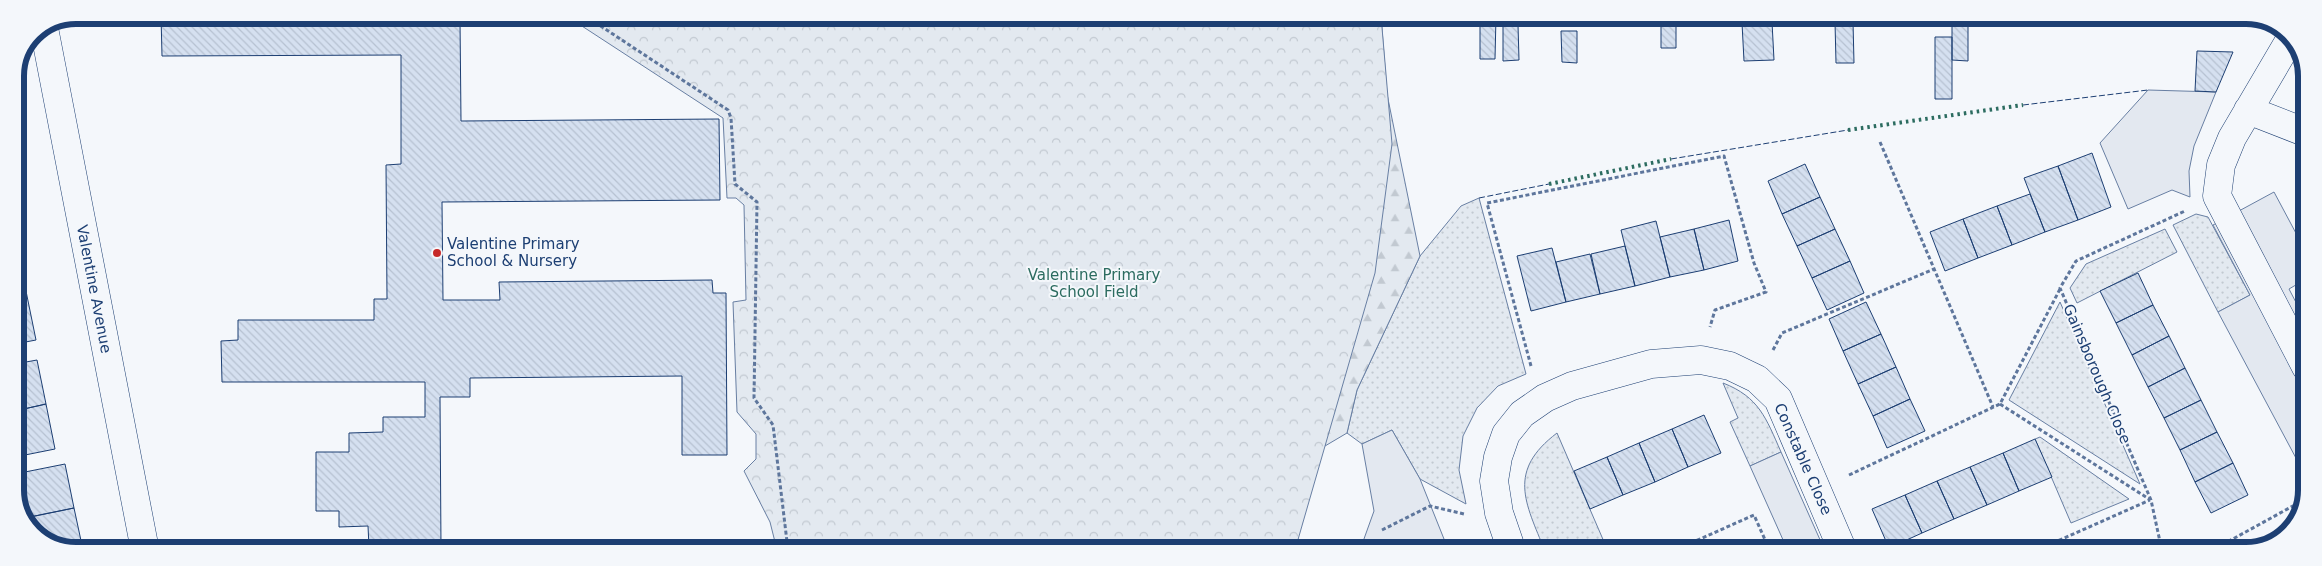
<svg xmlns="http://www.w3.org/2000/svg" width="2322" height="566" font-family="'DejaVu Sans',sans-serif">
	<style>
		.grass { fill: url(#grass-dots); stroke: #687fa3 }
		.forest { fill: url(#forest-firs); stroke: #687fa3 }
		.park { fill: url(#park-crowns); stroke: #687fa3 }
		.parking { fill: #e3e8f0; stroke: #687fa3 }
		.building { fill: url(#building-back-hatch); stroke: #1d3f73 }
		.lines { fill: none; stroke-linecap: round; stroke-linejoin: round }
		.minor-casing { stroke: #1d3f73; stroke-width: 29 }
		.path { stroke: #5e769c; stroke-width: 3; stroke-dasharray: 4 2.5; stroke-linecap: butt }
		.minor { stroke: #f4f7fb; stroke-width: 28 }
		.hedge { stroke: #2c6c60; stroke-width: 4; stroke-dasharray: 2.5 4; stroke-linecap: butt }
		.fence { stroke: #1d3f73; stroke-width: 1; stroke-dasharray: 6 2.5; stroke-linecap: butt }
		.poi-dot { fill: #c62828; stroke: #f4f7fb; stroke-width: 2 }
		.labels { text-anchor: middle; stroke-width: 4; stroke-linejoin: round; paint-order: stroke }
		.poi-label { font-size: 15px; fill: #1d3f73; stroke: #f4f7fb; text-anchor: start }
		.park-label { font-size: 15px; fill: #2c6c60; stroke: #f4f7fb }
		.street-label { font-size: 15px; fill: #1d3f73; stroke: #f4f7fb }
		.rim { fill: none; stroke: #1d3f73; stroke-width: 6 }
	</style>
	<defs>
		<pattern id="grass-dots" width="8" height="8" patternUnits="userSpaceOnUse" patternTransform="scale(1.25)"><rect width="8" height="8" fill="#e3e9f0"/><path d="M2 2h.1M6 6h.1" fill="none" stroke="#c2c9d1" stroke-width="1.8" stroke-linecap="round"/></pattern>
		<pattern id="forest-firs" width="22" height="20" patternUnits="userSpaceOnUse" patternTransform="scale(1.25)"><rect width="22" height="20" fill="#e3e9f0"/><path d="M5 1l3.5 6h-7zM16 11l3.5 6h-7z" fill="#c2c9d1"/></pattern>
		<pattern id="park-crowns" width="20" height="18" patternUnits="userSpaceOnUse" patternTransform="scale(1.25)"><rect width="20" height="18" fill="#e3e9f0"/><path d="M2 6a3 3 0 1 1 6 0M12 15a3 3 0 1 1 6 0" fill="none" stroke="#c2c9d1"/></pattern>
		<pattern id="building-back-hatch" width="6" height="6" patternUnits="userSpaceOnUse" patternTransform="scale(1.25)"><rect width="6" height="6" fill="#d5e0f0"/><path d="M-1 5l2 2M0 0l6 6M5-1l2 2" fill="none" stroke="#b6c1d1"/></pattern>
	</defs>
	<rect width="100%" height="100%" fill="#f4f7fb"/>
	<path class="grass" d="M1479 198 1526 374 1498 386 1477 408 1463 436 1459 470 1466 504 1420 479 1392 430 1362 444 1347 433 1357 390 1420 256 1461 206Z
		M2196 214 2208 217 2250 295 2218 312 2173 225Z
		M2165 229 2177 252 2077 303 2070 288 2086 264Z
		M2060 302 2140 484 2009 400Z
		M1723 383C1759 397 1766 418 1781 452L1750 466 1730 422 1738 418Z
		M1557 433 1608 551H1545C1525 502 1507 471 1557 433Z
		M2040 437 2129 499 2071 523 2035 439Z"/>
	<path class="forest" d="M1381 16 1387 94 1420 256 1357 390 1347 433 1325 446Z"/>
	<path class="park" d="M565 15 1381 16 1392 144 1375 273 1295 550H777L770 522 744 471 756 459V434L737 412 733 302 746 300 744 205 736 198H727L723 118Z"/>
	<path class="parking" d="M2148 90 2216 92 2194 146 2189 171 2190 197 2172 190 2128 209 2100 143Z
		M2274 192 2306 252V279L2289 289 2301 312 2306 310V455L2297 460 2218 312 2250 295 2213 225Z
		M1392 430 1420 479 1448 549 1445 551 1360 550 1374 511 1362 444Z
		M1781 452 1825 551H1788L1750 466Z"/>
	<path class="building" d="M161 15H492V19L460 20 461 121 719 119 720 200 442 202 443 300H500L499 282 712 280 713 293H726L727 455H682V376L470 378V397H440L441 547H369L368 526 339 527V511H316V452H349V433L383 432V417H425V382H222L221 341 238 340V320H374V299H387L386 165 401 164V55L162 56Z
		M1386 16H1452V24H1386Z
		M1480 16H1496L1495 59H1480Z
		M1575 16H1616V22L1575 23Z
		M1616 16H1653V21L1616 22Z
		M1661 16H1676V48H1661Z
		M1868 16H1905V22H1868Z
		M1952 19H1968V61L1952 60Z
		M1772 22 1774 60 1744 61 1742 23Z
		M1835 22H1853L1854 63H1836Z
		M1503 24 1518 25 1519 60 1503 61Z
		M1561 31H1577V63L1562 62Z
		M1935 37H1952V99H1935Z
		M2197 51 2233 52 2216 92 2195 91Z
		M2092 153 2111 207 2078 220 2058 166Z
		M1805 164 1820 197 1782 214 1768 181Z
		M2058 166 2078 220 2045 232 2024 178Z
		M2030 194 2045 232 2012 245 1997 206Z
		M1820 197 1835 229 1797 246 1782 214Z
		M15 205 21 233 15 234Z
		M1997 206 2012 245 1978 258 1963 219Z
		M1963 219 1978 258 1945 271 1930 232Z
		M1729 220 1738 261 1704 270 1694 229Z
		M1656 221 1670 277 1635 286 1621 230Z
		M1694 229 1704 270 1670 277 1660 237Z
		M1835 229 1850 261 1812 278 1797 246Z
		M1625 246 1635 286 1600 294 1591 254Z
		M1552 248 1566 302 1531 311 1517 256Z
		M18 251 27 296 15 298V252Z
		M1590 254 1600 294 1566 302 1556 262Z
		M1850 261 1864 293 1827 310 1812 278Z
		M2138 273 2153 305 2116 323 2100 291Z
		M27 296 36 340 15 344V298Z
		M1866 302 1881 334 1843 351 1829 319Z
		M2153 305 2169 336 2132 355 2116 323Z
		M1881 334 1896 367 1858 384 1843 351Z
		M2169 336 2185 368 2148 387 2132 355Z
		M37 360 46 404 15 411V364Z
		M1896 367 1910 399 1873 416 1858 384Z
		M2185 368 2201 400 2164 418 2148 387Z
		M1910 399 1925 431 1887 448 1873 416Z
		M2201 400 2217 432 2180 450 2164 418Z
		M46 404 55 449 15 457V411Z
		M1704 415 1721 453 1688 467 1672 429Z
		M1672 429 1688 467 1655 482 1639 443Z
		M2217 432 2233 463 2195 482 2180 450Z
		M2035 439 2052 477 2019 491 2003 453Z
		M1639 443 1655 482 1623 495 1607 457Z
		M2003 453 2019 491 1987 505 1970 467Z
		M1607 457 1623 495 1590 509 1574 471Z
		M2233 463 2248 495 2211 513 2195 482Z
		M65 464 74 508 25 518 15 498V474Z
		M1970 467 1987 505 1954 519 1937 481Z
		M1937 481 1954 519 1922 533 1905 495Z
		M1905 495 1922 533 1889 548 1872 509Z
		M74 508 83 550H63L30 531 25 518Z
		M520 548H629V550H520Z"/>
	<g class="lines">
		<g class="minor-casing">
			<path id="minor" d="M44 28 145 550
				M2292 36 2232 138 2221 165 2217 196 2306 367
				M2248 110 2307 133
				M1512 551 1499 513 1494 481 1498 457 1506 434 1522 414 1545 398 1572 386 1651 364 1701 360 1730 366 1757 379 1778 399 1843 551"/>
		</g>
		<path class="path" d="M584 15 728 110 731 118 735 184 757 202 754 398 773 425 788 550
			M1880 142 1993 407
			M1773 350 1782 333 1934 269
			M1531 366 1487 203 1724 156 1754 263 1766 292 1715 310 1710 327
			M2000 404 2149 499
			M1849 475 2000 404 2060 289
			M2304 505 2298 464 2306 460
			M1382 530 1430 506 1464 514
			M1673 551 1754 515 1770 551
			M2035 551 2150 500
			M2162 551 2151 500 2060 288 2076 261 2185 211
			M2211 551 2302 501"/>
		<use href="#minor" class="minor"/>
		<path class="hedge" d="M1848 130 2023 105
			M1549 184 1671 159"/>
		<path class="fence" d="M2023 105 2148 90
			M1671 159 1848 130
			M1479 198 1549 184"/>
	</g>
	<circle class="poi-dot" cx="437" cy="253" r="5"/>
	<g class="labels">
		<g class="poi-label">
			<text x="447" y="249">Valentine Primary<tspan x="447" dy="17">School &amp; Nursery</tspan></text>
		</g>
		<g class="park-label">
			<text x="1094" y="280">Valentine Primary<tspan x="1094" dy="17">School Field</tspan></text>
		</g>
		<g class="street-label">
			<text transform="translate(94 289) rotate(79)" y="5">Valentine Avenue</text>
			<text transform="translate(2097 374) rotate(67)" y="5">Gainsborough Close</text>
			<text transform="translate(1803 459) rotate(66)" y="5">Constable Close</text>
		</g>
	</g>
	<path d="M0 0H2322V566H0ZM76 24H2246A52 52 0 0 1 2298 76V490A52 52 0 0 1 2246 542H76A52 52 0 0 1 24 490V76A52 52 0 0 1 76 24Z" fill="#f4f7fb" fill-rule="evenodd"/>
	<path class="rim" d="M76 24H2246A52 52 0 0 1 2298 76V490A52 52 0 0 1 2246 542H76A52 52 0 0 1 24 490V76A52 52 0 0 1 76 24Z"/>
</svg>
